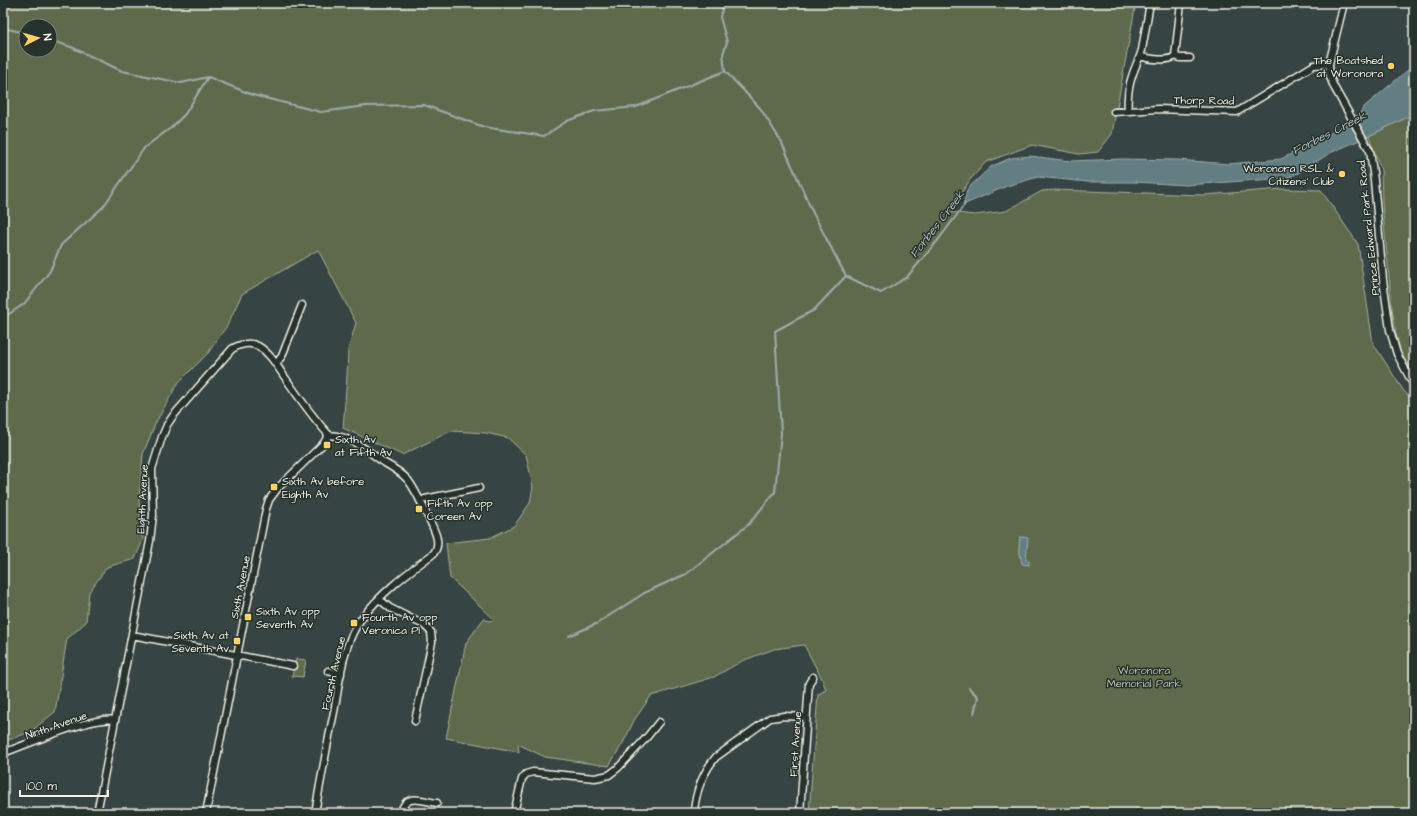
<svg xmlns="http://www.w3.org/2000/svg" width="1417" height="816" font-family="'Architects Daughter',sans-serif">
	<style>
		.green { fill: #5f6b4d; stroke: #aaae9a; fill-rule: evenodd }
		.water { fill: #647e83; stroke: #9eacab }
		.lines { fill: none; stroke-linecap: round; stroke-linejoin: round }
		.stream { stroke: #9eacab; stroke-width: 2 }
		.minor-casing { stroke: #f4f1e8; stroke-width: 9 }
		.minor { stroke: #26332d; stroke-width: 6 }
		.poi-dot { fill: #ffd166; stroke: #26332d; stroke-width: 1.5 }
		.labels { text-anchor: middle; stroke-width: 3; stroke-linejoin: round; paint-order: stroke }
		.poi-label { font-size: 11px; fill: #f4f1e8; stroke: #26332d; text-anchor: start }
		.street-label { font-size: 11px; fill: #f4f1e8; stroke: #26332d }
		.park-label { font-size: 11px; fill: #b8bbaa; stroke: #26332d }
		.water-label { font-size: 12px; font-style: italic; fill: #b3bdbb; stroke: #26332d }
	</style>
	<rect width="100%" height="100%" fill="#364443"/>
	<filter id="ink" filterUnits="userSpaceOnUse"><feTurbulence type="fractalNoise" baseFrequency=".025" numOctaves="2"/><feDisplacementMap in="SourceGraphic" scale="8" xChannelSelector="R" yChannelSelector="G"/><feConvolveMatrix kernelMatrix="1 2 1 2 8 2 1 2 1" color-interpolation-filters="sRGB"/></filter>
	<g filter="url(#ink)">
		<path class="green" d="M3 3H1136L1112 134 1098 152 1079 154 1032 145 986 162 970 180 949 212 975 215 1006 211 1042 191 1055 190 1204 195 1282 189 1321 190 1358 244 1373 343 1403 390 1414 402V813H809L818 694 826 690 822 679 804 645 774 649 742 661 714 677 651 696 635 719 623 743 609 766 545 757 518 744 519 752 446 738 466 643 484 618 485 620 491 621 494 619 450 578 446 543 490 538 514 526 530 503 533 486 526 455 508 438 486 433 451 431 402 455 343 428 347 376 348 350 356 323 318 250 242 294 227 326 208 353 178 383 156 422 143 454 139 501 143 540 135 559 107 567 89 592 86 622 67 639 55 712 30 732 3 742ZM26 26H50V50H26Z
			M1414 114V373L1401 354 1396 335 1392 309 1382 202 1381 170 1369 136Z
			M296 659 306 660 303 677 292 676Z"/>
		<path class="water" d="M1409 69 1414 71V114L1369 136 1330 153 1300 172 1287 178 1186 185 1134 182H1087L1038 177 1007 186 963 205 968 188 992 166 1011 158 1030 156 1070 161 1122 159 1178 160 1229 164 1281 159 1321 139 1345 124 1359 114 1364 107Z
			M1020 537 1028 538 1026 560 1029 561V565L1022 564 1019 548Z"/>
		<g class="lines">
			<path class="stream" d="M724 3 720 17 727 42 723 54 725 71 760 108 781 141 813 213 837 259 846 276 881 293 907 277 939 239 965 204
				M3 28 26 33
				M50 40 71 47 122 71 181 83 208 77 253 95 321 112 366 106 424 105 484 127 544 136 567 121 594 111 636 107 725 71
				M3 318 24 304 50 271 61 245 103 207 145 147 172 127 185 114 208 77
				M569 636 596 624 646 592 686 574 749 524 775 492 781 433 775 331 814 310 846 276
				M969 688 978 697 974 713"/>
			<g class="minor-casing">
				<path id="minor" d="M1344 3 1329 64 1330 77 1334 87 1370 151 1374 180 1383 280 1390 330 1397 354 1414 386
					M1140 56 1142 50 1150 3
					M1175 56 1180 58H1190
					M1128 110C1126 90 1132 74 1140 56 1148 59 1169 62 1175 56L1181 3
					M1114 112 1158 109 1237 112 1314 65 1329 64
					M276 364 282 356 302 305
					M420 501 425 499 479 488
					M379 599 390 608 424 625 431 632 432 642 415 721
					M132 635 293 666
					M328 671 341 674
					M3 753C26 745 94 715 115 720
					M97 813 150 541 153 515 152 469 162 437 167 425 173 416 232 349C239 344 250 342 258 346 270 353 277 366 284 376 298 396 312 417 329 435
					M206 813 266 509 269 500 278 488 323 444 329 435
					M315 813C321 779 327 745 334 712 340 681 342 645 361 619 381 593 406 574 433 554 442 544 435 532 430 521 423 507 417 492 408 480 401 472 392 467 383 462 367 450 350 436 329 435
					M401 813C405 792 422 801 437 803
					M514 813 522 779 526 774 533 772 595 778 609 775 618 768 647 737 659 722
					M694 813C695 793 703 772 716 757L770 718 784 716 806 717
					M800 813 809 683 813 677"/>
			</g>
			<use href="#minor" class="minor"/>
		</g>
	</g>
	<g class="poi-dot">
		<circle cx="1391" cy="66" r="4"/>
		<circle cx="1342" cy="174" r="4"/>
		<rect x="323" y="441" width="8" height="8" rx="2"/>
		<rect x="270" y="483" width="8" height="8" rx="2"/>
		<rect x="415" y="505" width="8" height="8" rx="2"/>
		<rect x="244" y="613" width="8" height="8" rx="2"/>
		<rect x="350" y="619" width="8" height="8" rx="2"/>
		<rect x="233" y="637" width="8" height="8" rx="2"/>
	</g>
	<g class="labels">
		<g class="poi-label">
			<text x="1383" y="64" text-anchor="end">The Boatshed<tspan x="1383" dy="13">at Woronora</tspan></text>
			<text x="1334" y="172" text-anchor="end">Woronora RSL &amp;<tspan x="1334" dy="13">Citizens’ Club</tspan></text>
			<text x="335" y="443">Sixth Av<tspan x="335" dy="13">at Fifth Av</tspan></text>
			<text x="282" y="485">Sixth Av before<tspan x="282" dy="13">Eighth Av</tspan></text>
			<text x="427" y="507">Fifth Av opp<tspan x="427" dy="13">Coreen Av</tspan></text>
			<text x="256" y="615">Sixth Av opp<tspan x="256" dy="13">Seventh Av</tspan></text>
			<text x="362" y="621">Fourth Av opp<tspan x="362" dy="13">Veronica Pl</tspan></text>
			<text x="229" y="639" text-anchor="end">Sixth Av at<tspan x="229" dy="13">Seventh Av</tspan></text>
		</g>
		<g class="street-label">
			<text transform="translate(1204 100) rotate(1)" y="4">Thorp Road</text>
			<text transform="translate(1368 228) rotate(-96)" y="4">Prince Edward Park Road</text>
			<text transform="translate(142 499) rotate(-87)" y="4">Eighth Avenue</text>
			<text transform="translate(240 587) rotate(-79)" y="4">Sixth Avenue</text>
			<text transform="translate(333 673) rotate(-77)" y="4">Fourth Avenue</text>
			<text transform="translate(56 725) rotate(-19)" y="4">Ninth Avenue</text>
			<text transform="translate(795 744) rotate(-86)" y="4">First Avenue</text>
		</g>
		<g class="park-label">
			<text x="1144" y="674">Woronora<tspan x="1144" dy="13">Memorial Park</tspan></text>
		</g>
		<g class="water-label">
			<text transform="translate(1329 133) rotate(-27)" y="4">Forbes Creek</text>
			<text transform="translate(937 224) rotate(-52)" y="4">Forbes Creek</text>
		</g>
	</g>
	<rect width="1417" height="816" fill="none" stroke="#26332d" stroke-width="16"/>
	<rect x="8" y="8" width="1401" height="800" fill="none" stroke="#f4f1e8" stroke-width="1.5" filter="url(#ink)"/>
	<g transform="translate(38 38) rotate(84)"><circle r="19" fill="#26332d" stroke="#787f78"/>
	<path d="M0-3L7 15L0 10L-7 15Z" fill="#ffd166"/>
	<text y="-6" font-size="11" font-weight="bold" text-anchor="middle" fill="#f4f1e8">N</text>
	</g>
	<path d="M20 790v6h88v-6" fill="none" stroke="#f4f1e8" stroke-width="2"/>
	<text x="26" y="790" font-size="12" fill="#f4f1e8" stroke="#26332d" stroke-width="3" paint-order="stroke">100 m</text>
</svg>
